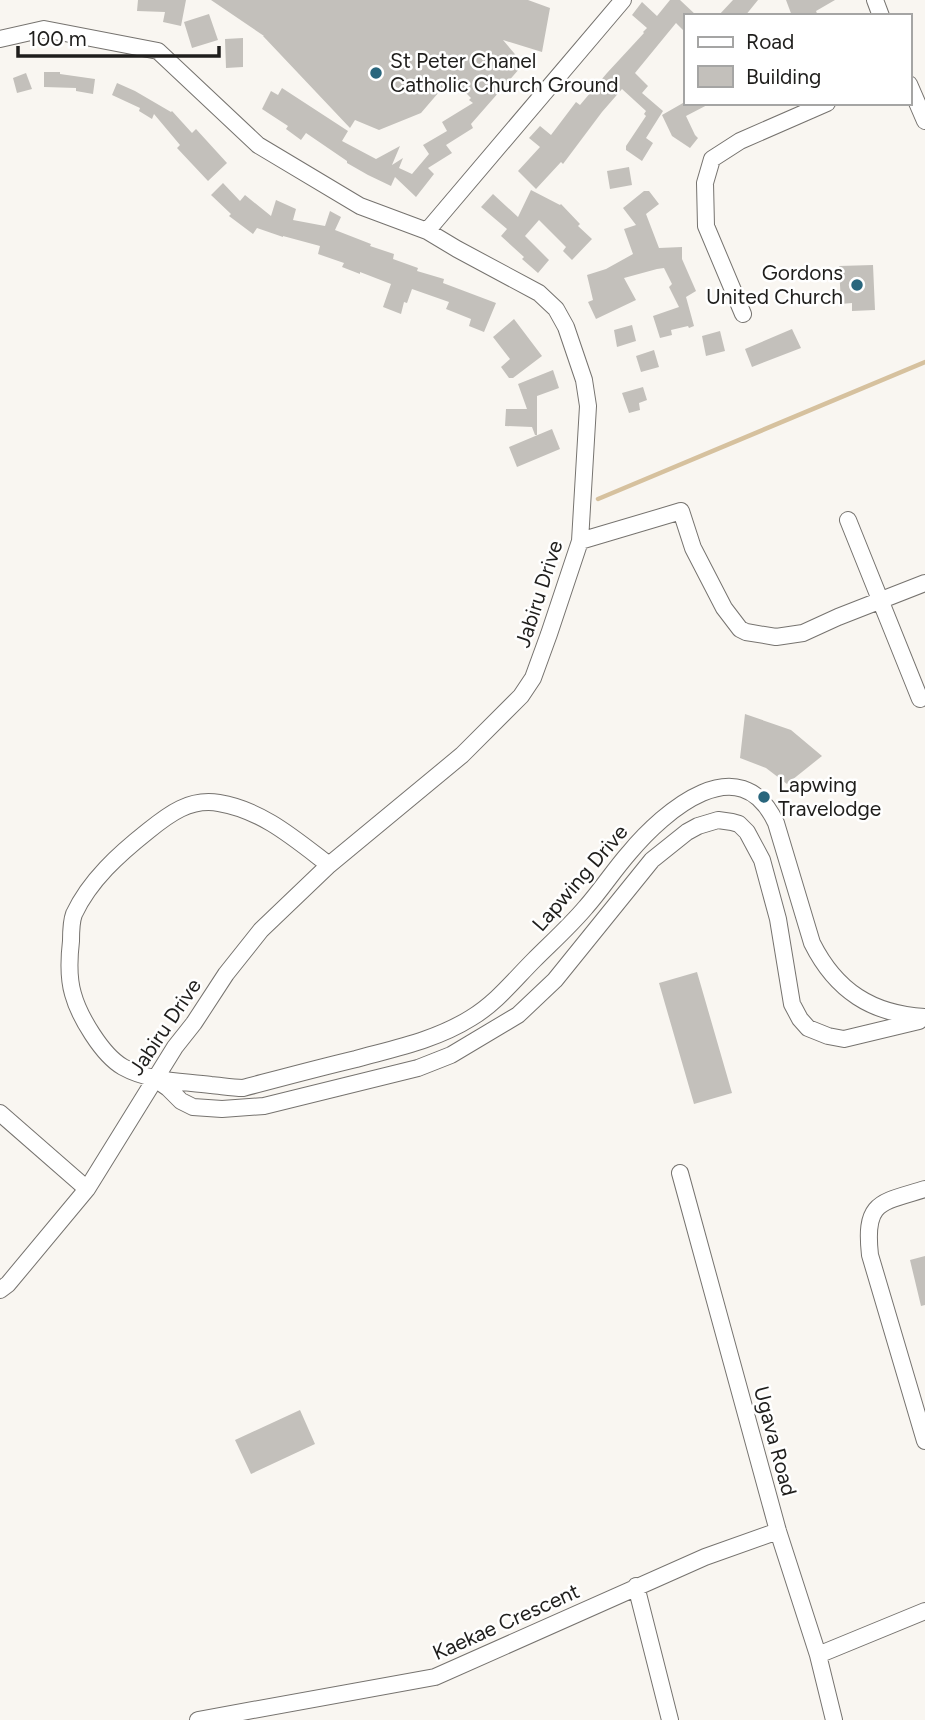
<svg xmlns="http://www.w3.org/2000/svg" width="925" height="1720" font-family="Figtree,sans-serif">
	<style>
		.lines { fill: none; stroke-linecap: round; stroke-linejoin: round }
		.stream { stroke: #d6c19e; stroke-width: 4.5 }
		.building { fill: #c3c0bb }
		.street-casing { stroke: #76736f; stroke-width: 18 }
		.street { stroke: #fff; stroke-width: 16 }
		.poi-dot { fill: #29667d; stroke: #fff; stroke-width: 2.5 }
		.labels { text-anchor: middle; stroke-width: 5; stroke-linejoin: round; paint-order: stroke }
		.poi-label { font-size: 21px; fill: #1f1e1c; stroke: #fff; text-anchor: start }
		.street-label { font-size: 21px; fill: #1f1e1c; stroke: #fff }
	</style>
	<rect width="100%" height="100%" fill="#f9f6f1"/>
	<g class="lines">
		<path class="stream" d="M598 499 925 362"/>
	</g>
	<path class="building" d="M138 0H186L181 26 163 22 165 12 137 11Z
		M211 0H528L550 8 542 52 503 40 520 60 516 65 520 68 471 124 473 128 446 145 452 153 428 168 434 174 416 197 395 177 391 186 368 175 347 163V161L306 133 301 140 286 129 288 126 262 109 271 91 278 95 282 88 348 131 342 141 376 159 400 146 392 165 403 158 399 168 412 174 429 154 423 145 447 131 442 122 473 103 469 100 471 98 451 78 421 113 379 130 355 120 350 128 263 36H264Z
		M670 0H680L697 16H685V32L676 23 635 73 648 86 642 93 663 111 646 138 653 143 642 161 626 150V146L646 116 644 114 646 111 622 89 602 112 563 164 561 162 536 189 518 171 540 147 529 138 540 126 551 135 576 102 580 105 607 73 644 33 643 32 647 28 632 15 642 2 657 16Z
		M733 0H758L745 16H718Z
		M786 0H835L816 11 818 16H792Z
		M209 14 218 40 192 48 184 22Z
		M243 38V67L226 68 225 39Z
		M44 72H60V74L95 79 93 94 76 91V88L44 87Z
		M26 73 32 89 17 93 13 78Z
		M117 83 135 91 171 112 172 111 192 133 196 129 227 163 208 181 177 148 180 145 154 114 152 119 139 111 140 108 112 95Z
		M683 103H711L686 116 695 135 698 138 690 148 672 136 662 115Z
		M629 167 632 185 610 189 607 171Z
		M223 183 240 201 245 195 271 216 276 200 296 209 293 220 325 226 330 211 341 217 335 230 371 244 370 246 394 254 393 259 418 268 417 271 444 279 443 283 496 303 484 332 469 326 471 319 446 309 449 302 412 289 407 303 404 302 401 314 383 307 391 284 360 272V274L342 267 344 263 318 254 320 246 283 236V237L257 228 253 234 229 216 231 214 211 195Z
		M531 190 560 205 561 204 580 224 578 226 592 239 572 260 563 251 566 247 539 220 525 236 549 260 538 273 522 259 524 257 501 236 507 229 481 207 493 194 518 217Z
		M644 191H649L659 204 646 214 659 248 682 247V259L696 291 686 297 694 326 689 328 688 326 671 330 672 335 660 338 653 316 679 307 669 287 672 284 664 268 657 269 624 278 636 300 596 319 588 302 593 300 587 275 606 269 633 254 624 229 636 225 623 208Z
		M873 265 875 310 852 311V303L841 304 839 266Z
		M514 319 542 356 513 378H509L501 367 510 359 493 337Z
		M632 325 636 341 617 347 614 330Z
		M792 329 801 348 752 367 745 349Z
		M720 331 725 351 706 356 702 336Z
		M654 350 659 367 641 372 636 356Z
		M553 370 559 388 537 396V435H535L532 427 505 426 506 409H527L518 384Z
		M643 387 647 400 639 403 640 410 629 413 622 393Z
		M552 429 560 449 517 467 509 447Z
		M745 714 791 730 822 756 787 784 766 768 740 758Z
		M697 972 732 1093 694 1104 659 983Z
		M925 1256V1305L921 1306 910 1260Z
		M300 1410 315 1444 251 1474 235 1440Z"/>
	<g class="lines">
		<g class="street-casing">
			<path id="street" d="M875 0 881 16
				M0 39 44 29 158 51 258 145 360 206 427 231 457 249 539 293 556 309 566 327 584 380 588 406 580 541 549 634 533 678 521 696 462 755 329 865 261 930 226 974 194 1023 175 1047 87 1189 8 1284 0 1290
				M909 84 925 121
				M427 231 623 0
				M743 314 706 226 705 183 712 159 740 141 827 103
				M848 520 920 699
				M580 541 681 511 693 548 724 608 740 629 746 632 776 637 803 633 838 617 925 583
				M329 865C295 839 262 810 219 803 190 798 169 814 148 831 119 854 90 880 74 914 71 922 71 932 71 941 69 958 68 977 73 994 79 1016 102 1055 123 1067 150 1082 182 1081 211 1085 222 1086 232 1088 243 1088 281 1078 318 1068 356 1059 396 1048 436 1040 471 1018 496 1003 514 980 534 960 551 943 570 926 586 907 601 890 614 870 629 853 664 811 740 745 776 823L812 943C836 991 872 1014 925 1017
				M155 1079 168 1088 181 1101 193 1107 222 1109 264 1106 418 1068 451 1055 518 1015 555 980 652 860 687 832 698 826 718 820 732 822 739 824 747 832 762 860 778 919 792 1004 800 1019 808 1028 828 1036 844 1039 919 1021
				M0 1113 87 1189
				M680 1173 778 1531 818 1655 834 1720
				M925 1189C880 1203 864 1201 870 1255L925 1441
				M636 1586 670 1720
				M818 1655 925 1611
				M198 1720 435 1677 705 1557 778 1531"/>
		</g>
		<use href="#street" class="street"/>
	</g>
	<g class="poi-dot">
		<circle cx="376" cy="73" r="7"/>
		<circle cx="857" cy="285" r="7"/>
		<circle cx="764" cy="797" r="7"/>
	</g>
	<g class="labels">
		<g class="poi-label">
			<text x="390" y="68">St Peter Chanel<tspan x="390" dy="24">Catholic Church Ground</tspan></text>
			<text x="843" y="280" text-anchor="end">Gordons<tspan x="843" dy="24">United Church</tspan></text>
			<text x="778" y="792">Lapwing<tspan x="778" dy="24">Travelodge</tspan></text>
		</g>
		<g class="street-label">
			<text transform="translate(539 594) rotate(-72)" y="7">Jabiru Drive</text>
			<text transform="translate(580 878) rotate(-49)" y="7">Lapwing Drive</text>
			<text transform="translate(165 1027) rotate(-56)" y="7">Jabiru Drive</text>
			<text transform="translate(775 1441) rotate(75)" y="7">Ugava Road</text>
			<text transform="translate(506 1622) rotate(-24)" y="7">Kaekae Crescent</text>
		</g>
	</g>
	<rect x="684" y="14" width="228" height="91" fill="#ffffff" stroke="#a5a5a4" stroke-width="2"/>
	<rect x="698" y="37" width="35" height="10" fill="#ffffff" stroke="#a5a5a4" stroke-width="2"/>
	<text x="746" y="49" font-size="21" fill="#1f1e1c">Road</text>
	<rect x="698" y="66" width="35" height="21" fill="#c3c0bb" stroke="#a5a5a4" stroke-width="2"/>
	<text x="746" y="84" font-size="21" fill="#1f1e1c">Building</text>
	<path d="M18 46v10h201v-10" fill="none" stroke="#1f1e1c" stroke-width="3.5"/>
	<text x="28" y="46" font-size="21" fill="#1f1e1c" stroke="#ffffff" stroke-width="5" paint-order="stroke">100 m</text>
</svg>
